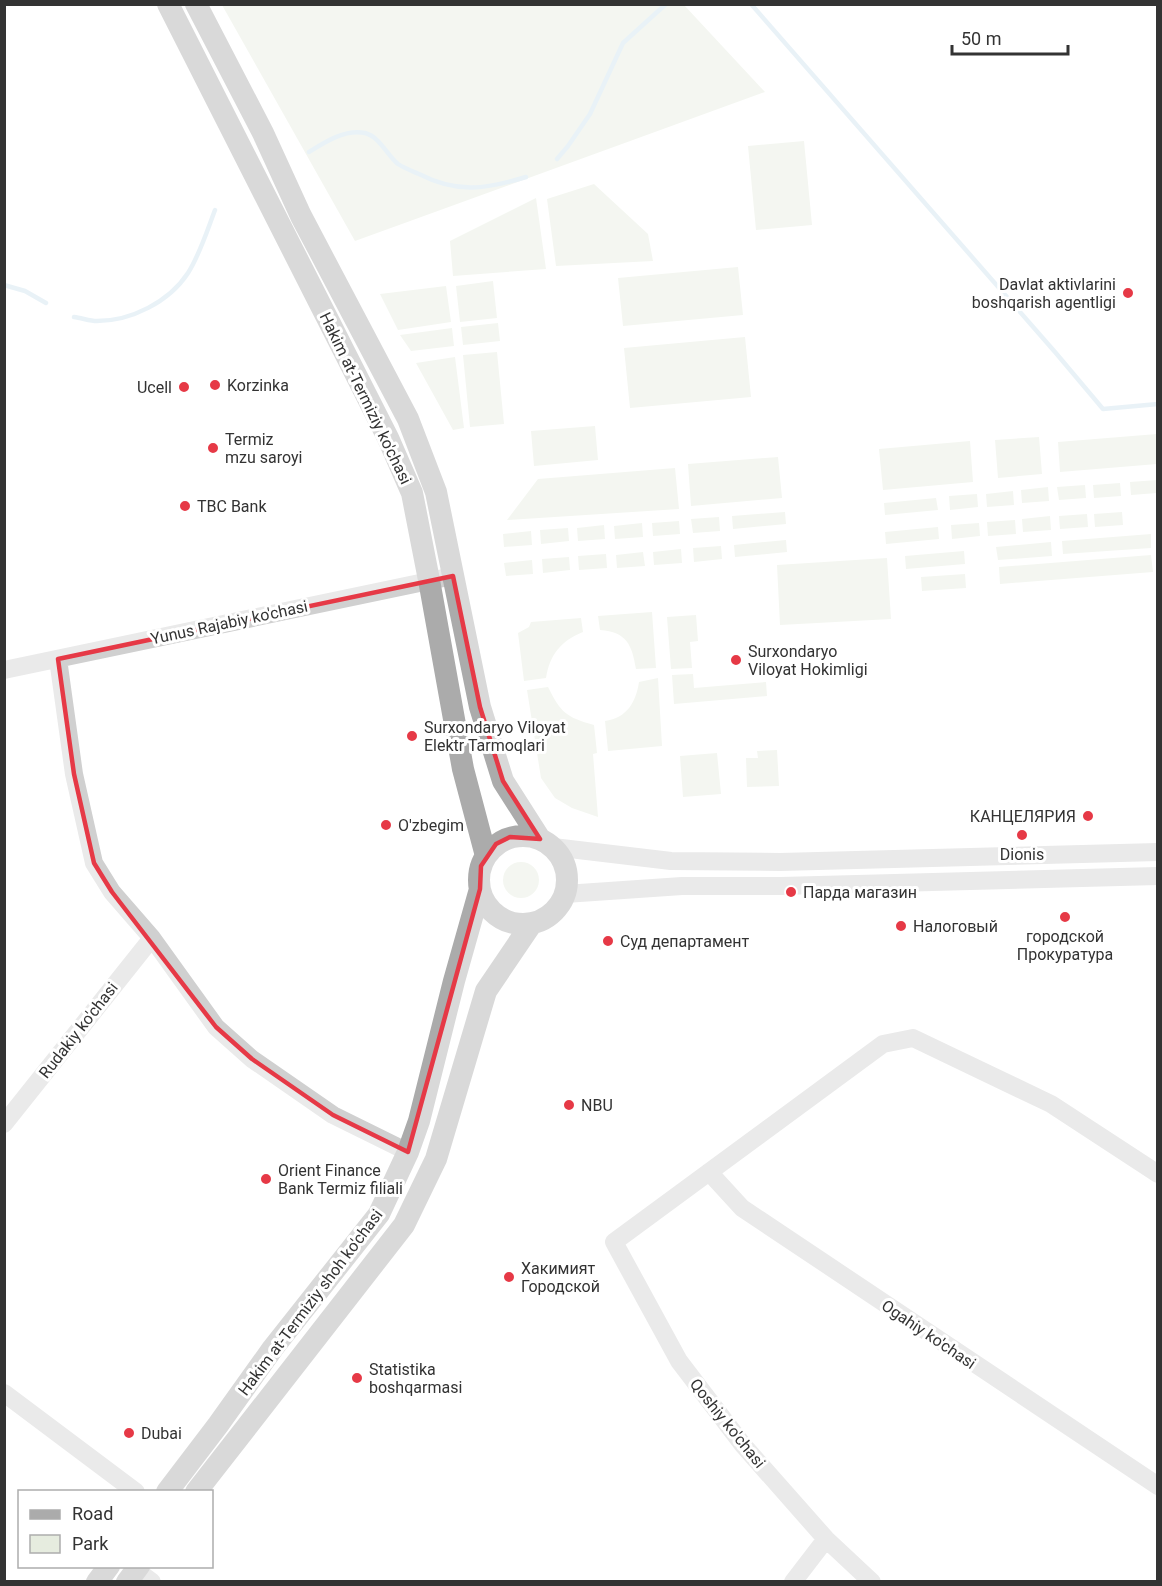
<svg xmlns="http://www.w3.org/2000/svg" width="1162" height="1586" font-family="Roboto,sans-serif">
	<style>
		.green { fill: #e6ecdf }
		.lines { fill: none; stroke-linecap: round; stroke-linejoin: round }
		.stream { stroke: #cfe2ee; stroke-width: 4.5 }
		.minor { stroke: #d0d0d0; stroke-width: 18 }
		.major { stroke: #ababab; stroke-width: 22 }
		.marked { fill: none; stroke: #e63946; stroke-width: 4.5; stroke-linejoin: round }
		.poi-dot { fill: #e63946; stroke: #fff; stroke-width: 2 }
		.labels { text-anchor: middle; stroke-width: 6; stroke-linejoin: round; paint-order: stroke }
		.poi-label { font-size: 16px; fill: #333; stroke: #fff; text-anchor: start }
		.street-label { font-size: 16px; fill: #333; stroke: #fff }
	</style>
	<rect width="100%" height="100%" fill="#fff"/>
	<path class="green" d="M222 5H684L765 92 355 241Z
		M804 141 812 225 756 230 748 146Z
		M594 184 648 234 653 261 556 266 547 199Z
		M536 198 546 269 453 276 450 241Z
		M738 267 743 315 623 326 618 278Z
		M493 281 497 318 460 322 456 286Z
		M446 286 451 322 398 330 380 294Z
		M498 323 500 341 463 345 461 327Z
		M452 328 454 346 411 351 400 335Z
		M745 337 751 397 630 408 624 348Z
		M497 352 504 424 470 427 463 355Z
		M455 357 464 428 453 430 416 363Z
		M595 426 598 460 534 466 531 431Z
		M1157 434V464L1060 472 1058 442Z
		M1039 437 1042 474 998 478 995 440Z
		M970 441 973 482 883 490 879 449Z
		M778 457 782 498 691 506 688 464Z
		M675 468 679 509 507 520 538 479Z
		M1157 480V493L1131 495 1130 482Z
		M1120 483 1121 496 1094 498 1093 485Z
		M1085 485 1086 498 1059 500 1057 487Z
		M1048 487 1049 501 1022 503 1021 490Z
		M1013 491 1014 505 987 507 986 494Z
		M977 494 978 507 950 510 949 496Z
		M936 498 938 510 885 515 884 503Z
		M785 512 786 524 733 529 732 516Z
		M1122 512 1123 525 1095 527 1094 514Z
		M1087 514 1088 527 1060 529 1059 516Z
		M1050 516 1051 530 1023 532 1022 519Z
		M719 517 720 531 693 533 691 519Z
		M1015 520 1016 534 988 536 987 522Z
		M679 521 680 534 653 536 652 523Z
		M642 523 643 537 615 539 614 526Z
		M979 523 980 536 952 539 951 525Z
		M604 525 605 539 578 541 577 528Z
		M938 527 939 539 886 544 885 532Z
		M568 528 569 541 541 544 540 530Z
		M531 531 532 545 504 547 503 534Z
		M1151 534V548L1063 554 1062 541Z
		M786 540 787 552 735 557 734 545Z
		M1051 542 1052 556 998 560 996 547Z
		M721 546 722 559 694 562 693 548Z
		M681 549 682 563 654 565 653 552Z
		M964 551 965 564 906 569 905 556Z
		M643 552 645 566 617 568 616 555Z
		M606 554 607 568 579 570 578 556Z
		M1151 555 1153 572 1000 584 999 567Z
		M569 557 570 570 543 573 542 559Z
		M887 558 891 619 780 625 777 565Z
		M532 560 533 574 506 576 504 563Z
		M965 574 966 588 922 591 921 577Z
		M652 612 656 668 636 669C632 645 627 632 600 630L598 616Z
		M696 615 698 641 690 642 692 668 671 669 667 617Z
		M581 618 583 632C561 641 550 654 546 678L524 681 518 633 529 627 531 622Z
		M693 674 694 688 766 682 767 696 674 704 672 675Z
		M658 678 662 746 608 751 605 721C627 718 636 702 639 682Z
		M548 687C561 713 566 717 594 725L597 753 593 754 598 817 572 808 555 798 541 778 527 690Z
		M777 750 779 786 747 787 746 758H758L757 751Z
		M717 753 721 794 683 797 680 756Z
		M503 880a18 18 0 1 1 36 0a18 18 0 1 1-36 0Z"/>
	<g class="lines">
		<path class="stream" d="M751 4 1055 352 1103 409 1158 404
			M309 152C325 142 345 129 365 133 380 137 387 155 398 164 404 168 412 171 419 174 458 194 486 189 526 177
			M557 159 568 146 590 114 623 43 666 4
			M4 285 25 291 46 303
			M74 317C82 318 90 321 97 321 131 321 169 302 188 273 200 254 207 231 215 210"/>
		<path class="minor" d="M58 659 74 774 94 863 112 892 152 938 216 1027 252 1059 333 1115 408 1152
			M4 670 453 576
			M553 847 671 861 780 862 1158 852
			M565 894 682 886H781L1158 876
			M4 1124 152 938
			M709 1172 742 1208 1158 1486
			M4 1393 136 1492
			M136 1570 152 1582
			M793 1582 826 1539
			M872 1582 826 1539 743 1445 679 1361 614 1242 883 1044 913 1038 1051 1104 1158 1174"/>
		<path class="major" d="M168 4 388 438 412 493 429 580 463 769 486 856
			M196 4 263 133 301 216 408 419 436 492 480 707 503 781 540 839
			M479 880a44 44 0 1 1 88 0a44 44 0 1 1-88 0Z
			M167 1492 218 1425 273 1348 379 1214 408 1152 419 1121 454 981 480 889
			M196 1492 404 1225 436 1159 486 991 532 923
			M97 1582 109 1566
			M127 1582 139 1566"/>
	</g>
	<path d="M0 0H1162V1586H0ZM453 576 480 707 503 781 540 839 510 837 496 844 481 866 480 889 408 1152 333 1115 252 1059 216 1027 112 892 94 863 74 774 58 659Z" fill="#fff" fill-opacity=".55" fill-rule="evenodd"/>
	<path class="marked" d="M453 576 480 707 503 781 540 839 510 837 496 844 481 866 480 889 408 1152 333 1115 252 1059 216 1027 112 892 94 863 74 774 58 659Z"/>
	<g class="poi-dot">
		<circle cx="1128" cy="293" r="6"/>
		<circle cx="215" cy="385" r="6"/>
		<circle cx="184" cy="387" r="6"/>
		<circle cx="213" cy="448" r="6"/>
		<circle cx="185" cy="506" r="6"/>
		<circle cx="736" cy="660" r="6"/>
		<circle cx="412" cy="736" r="6"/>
		<circle cx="1088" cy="816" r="6"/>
		<circle cx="386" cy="825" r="6"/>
		<circle cx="1022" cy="835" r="6"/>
		<circle cx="791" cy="892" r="6"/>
		<circle cx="1065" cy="917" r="6"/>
		<circle cx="901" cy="926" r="6"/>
		<circle cx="608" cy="941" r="6"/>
		<circle cx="569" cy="1105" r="6"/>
		<circle cx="266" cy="1179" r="6"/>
		<circle cx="509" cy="1277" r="6"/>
		<circle cx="357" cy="1378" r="6"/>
		<circle cx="129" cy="1433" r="6"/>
	</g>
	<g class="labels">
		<g class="poi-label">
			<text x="1116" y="290" text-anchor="end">Davlat aktivlarini<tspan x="1116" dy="18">boshqarish agentligi</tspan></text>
			<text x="227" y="391">Korzinka</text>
			<text x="172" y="393" text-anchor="end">Ucell</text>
			<text x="225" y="445">Termiz<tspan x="225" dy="18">mzu saroyi</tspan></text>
			<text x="197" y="512">TBC Bank</text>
			<text x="748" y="657">Surxondaryo<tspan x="748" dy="18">Viloyat Hokimligi</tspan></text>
			<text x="424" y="733">Surxondaryo Viloyat<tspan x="424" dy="18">Elektr Tarmoqlari</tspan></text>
			<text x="1076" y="822" text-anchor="end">КАНЦЕЛЯРИЯ</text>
			<text x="398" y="831">O'zbegim</text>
			<text x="1022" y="860" text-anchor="middle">Dionis</text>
			<text x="803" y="898">Парда магазин</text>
			<text x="913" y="932">Налоговый</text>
			<text x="1065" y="942" text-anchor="middle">городской<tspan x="1065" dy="18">Прокуратура</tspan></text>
			<text x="620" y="947">Суд департамент</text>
			<text x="581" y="1111">NBU</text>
			<text x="278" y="1176">Orient Finance<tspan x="278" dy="18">Bank Termiz filiali</tspan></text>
			<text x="521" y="1274">Хакимият<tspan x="521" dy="18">Городской</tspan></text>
			<text x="369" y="1375">Statistika<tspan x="369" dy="18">boshqarmasi</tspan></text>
			<text x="141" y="1439">Dubai</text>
		</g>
		<g class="street-label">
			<text transform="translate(366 398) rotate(64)" y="6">Hakim at-Termiziy ko'chasi</text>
			<text transform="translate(229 622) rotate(-12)" y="6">Yunus Rajabiy ko'chasi</text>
			<text transform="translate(78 1030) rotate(-52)" y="6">Rudakiy ko'chasi</text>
			<text transform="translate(310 1302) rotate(-53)" y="6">Hakim at-Termiziy shoh ko'chasi</text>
			<text transform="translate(929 1334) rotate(34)" y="6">Ogahiy ko'chasi</text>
			<text transform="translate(728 1423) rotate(51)" y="6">Qoshiy ko'chasi</text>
		</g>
	</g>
	<rect width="1162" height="1586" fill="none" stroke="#333333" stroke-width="12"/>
	<rect x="18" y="1490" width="195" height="78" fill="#ffffff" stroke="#adadad" stroke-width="1.5"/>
	<rect x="30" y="1510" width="30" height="9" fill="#ababab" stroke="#adadad" stroke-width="1.5"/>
	<text x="72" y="1520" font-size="18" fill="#333333">Road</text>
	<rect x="30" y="1535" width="30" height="18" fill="#e6ecdf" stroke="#adadad" stroke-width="1.5"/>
	<text x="72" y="1550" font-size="18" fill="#333333">Park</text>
	<path d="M952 45v9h116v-9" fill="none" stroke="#333333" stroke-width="3"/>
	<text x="961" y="45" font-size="18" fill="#333333" stroke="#ffffff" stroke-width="4.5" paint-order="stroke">50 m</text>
</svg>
